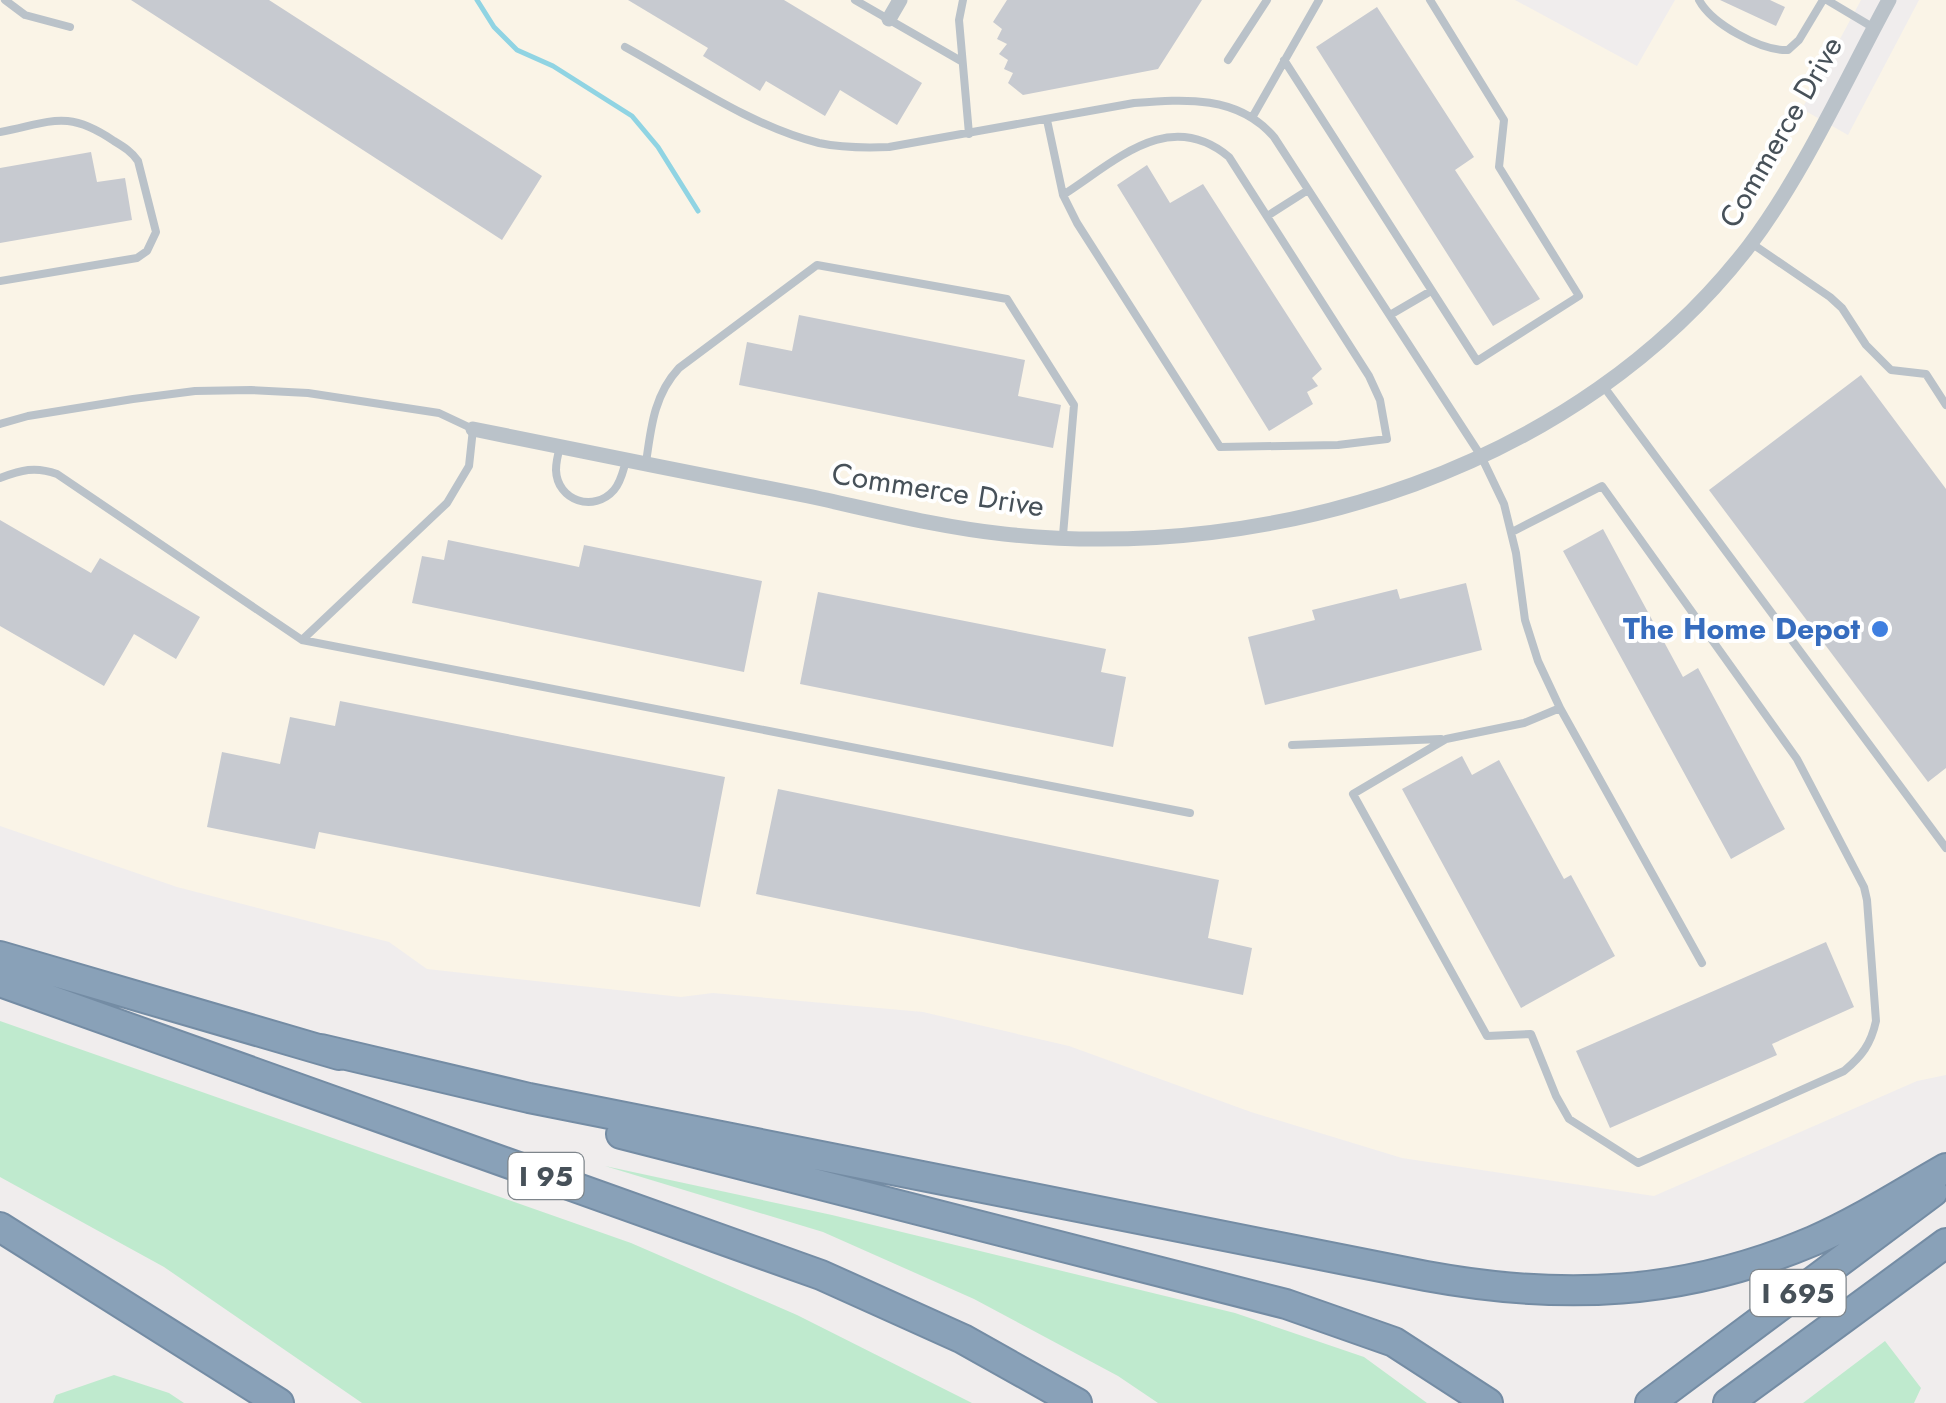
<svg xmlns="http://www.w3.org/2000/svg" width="1946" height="1403" font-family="Jost,sans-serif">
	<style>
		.commercial { fill: #faf4e7 }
		.green { fill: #bfeace }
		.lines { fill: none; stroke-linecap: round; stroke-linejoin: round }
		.stream { stroke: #90d4e3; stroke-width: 5 }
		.building { fill: #c7cad0 }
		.motorway-casing { stroke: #748ca4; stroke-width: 32 }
		.service { stroke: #bac2c9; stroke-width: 8 }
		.minor { stroke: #bac2c9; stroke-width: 15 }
		.motorway { stroke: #89a1b8; stroke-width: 28 }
		.shop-dot { fill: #3f7fe0; stroke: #fff; stroke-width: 4 }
		.labels { text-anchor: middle; stroke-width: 8; stroke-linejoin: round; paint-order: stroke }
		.shield { fill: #fff; stroke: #7e858b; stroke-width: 2.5 }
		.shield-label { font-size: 28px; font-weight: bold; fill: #475159 }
		.street-label { font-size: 30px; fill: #475159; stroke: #fff }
		.shop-label { font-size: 30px; font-weight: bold; fill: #366cbe; stroke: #fff; text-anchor: end }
	</style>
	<rect width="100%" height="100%" fill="#f0eded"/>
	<path class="commercial" d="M0 0H1515L1637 66 1675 0H1861L1802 109 1848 135 1919 0H1946V1075L1917 1081 1654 1196 1402 1158 1251 1112 1069 1046 923 1012 713 993 681 997 427 969 389 942 177 887 0 826Z"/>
	<path class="green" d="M0 1021 631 1243 797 1315 972 1403H362L164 1267 0 1177Z
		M605 1166 832 1215 1235 1313 1364 1357 1427 1403H1158L1118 1376 974 1299 823 1232Z
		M1885 1341 1921 1388 1914 1403H1803Z
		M114 1375 169 1393 184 1403H53L56 1395Z"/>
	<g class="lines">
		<path class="stream" d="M477 0 494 27 517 50 553 66 632 116 658 147 698 211"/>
	</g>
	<path class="building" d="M131 0H269L542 176 502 240Z
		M628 0H784L922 83 897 125 840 90 825 116 766 81 760 91 703 56 708 48Z
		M1007 0H1202L1158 69 1023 95 1008 83 1013 73 1004 69 1008 60 999 54 1007 44 997 39 1002 29 993 22Z
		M1720 0H1770L1785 7 1776 26Z
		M1377 7 1474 157 1455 170 1540 299 1493 326 1316 47Z
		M91 152 97 182 125 178 132 220 0 243V168Z
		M1147 165 1170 203 1203 184 1322 369 1312 378 1318 386 1307 392 1313 404 1269 431 1117 185Z
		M799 315 1025 360 1018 396 1061 405 1053 448 739 385 747 342 792 351Z
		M1861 375 1946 489V768L1928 782 1709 490Z
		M0 520 91 573 100 558 200 617 176 659 134 634 104 686 0 626Z
		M1603 529 1683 677 1698 668 1785 829 1731 859 1563 551Z
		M448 540 579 567 584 545 762 581 744 672 412 603 422 556 444 560Z
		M1466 583 1482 650 1265 705 1248 637 1315 620 1312 610 1397 589 1400 599Z
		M818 592 1106 649 1101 672 1126 677 1113 747 800 684Z
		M340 701 725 777 700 907 319 832 315 849 207 827 222 752 280 764 290 717 335 726Z
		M1462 756 1472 775 1499 760 1564 879 1571 875 1615 956 1521 1008 1402 789Z
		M778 789 1219 880 1208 938 1252 948 1243 995 756 894Z
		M1826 942 1854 1007 1772 1044 1777 1055 1610 1128 1576 1051Z"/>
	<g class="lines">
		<g class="motorway-casing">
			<path id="motorway" d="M0 956 339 1055
				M0 982 821 1275 963 1339 1077 1403
				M321 1049 529 1098 1426 1276C1562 1301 1683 1296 1813 1241 1859 1221 1902 1193 1946 1168
				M621 1134 1286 1304 1394 1342 1488 1403
				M0 1227 279 1403
				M1650 1403 1933 1192
				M1728 1403 1946 1243"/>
		</g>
		<path class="service" d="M5 0 25 15 70 27
			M855 0 961 61
			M963 0 959 20 969 134
			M1699 0C1712 24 1761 51 1788 50L1799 40 1823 0
			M1827 0 1874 28
			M625 47C687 81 751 126 819 143 843 148 865 148 889 147L1134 103C1185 99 1238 95 1274 137L1481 456 1504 504 1516 553 1525 620 1538 661 1560 708 1702 963
			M1228 60 1267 0
			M1284 60 1477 361 1579 296 1499 167 1504 120 1430 0
			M1253 116 1319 0
			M1047 120 1063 195C1116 161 1169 107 1229 157L1369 376 1380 400 1387 439 1338 445 1220 447 1077 223 1063 195
			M0 132C52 122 67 109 114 141 124 147 132 152 138 161L156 232 147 251 137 258 0 281
			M1269 215 1308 190
			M1751 243 1830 297 1842 308 1866 345 1891 370 1926 374 1946 405
			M1390 315 1431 291
			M1604 387 1946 848
			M0 424 28 416 133 399 195 391 251 390 308 393 439 413 473 429 469 466 447 503 302 640
			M560 447C558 454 556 463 556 470 557 501 594 513 614 490 621 482 623 471 626 461
			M646 463C651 427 654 395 679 368L817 265 1007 299 1074 405 1063 535
			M0 478C21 470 35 466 57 474L302 640 1190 813
			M1512 532 1602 486 1797 759 1864 887 1867 900 1876 1021C1871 1044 1862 1056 1844 1071L1638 1163 1569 1119 1556 1096 1531 1034 1487 1036 1353 794 1446 739 1524 723 1560 708
			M1292 745 1441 739"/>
		<path class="minor" d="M889 19 900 0
			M473 429C585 452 696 474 808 496 873 510 938 527 1004 534 1276 563 1578 468 1749 246 1804 173 1845 81 1889 0"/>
		<use href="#motorway" class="motorway"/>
	</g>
	<circle class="shop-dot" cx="1880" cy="629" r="10"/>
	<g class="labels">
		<g class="shield">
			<rect x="508.5" y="1153" width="75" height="46" rx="8"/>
			<rect x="1750.5" y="1270" width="95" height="46" rx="8"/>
		</g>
		<g class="shield-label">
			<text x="546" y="1186">I 95</text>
			<text x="1798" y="1303">I 695</text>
		</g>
		<g class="street-label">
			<text transform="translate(1781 132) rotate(-60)" y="10">Commerce Drive</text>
			<text transform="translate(938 490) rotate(9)" y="10">Commerce Drive</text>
		</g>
		<g class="shop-label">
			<text x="1860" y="639">The Home Depot</text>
		</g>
	</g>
</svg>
